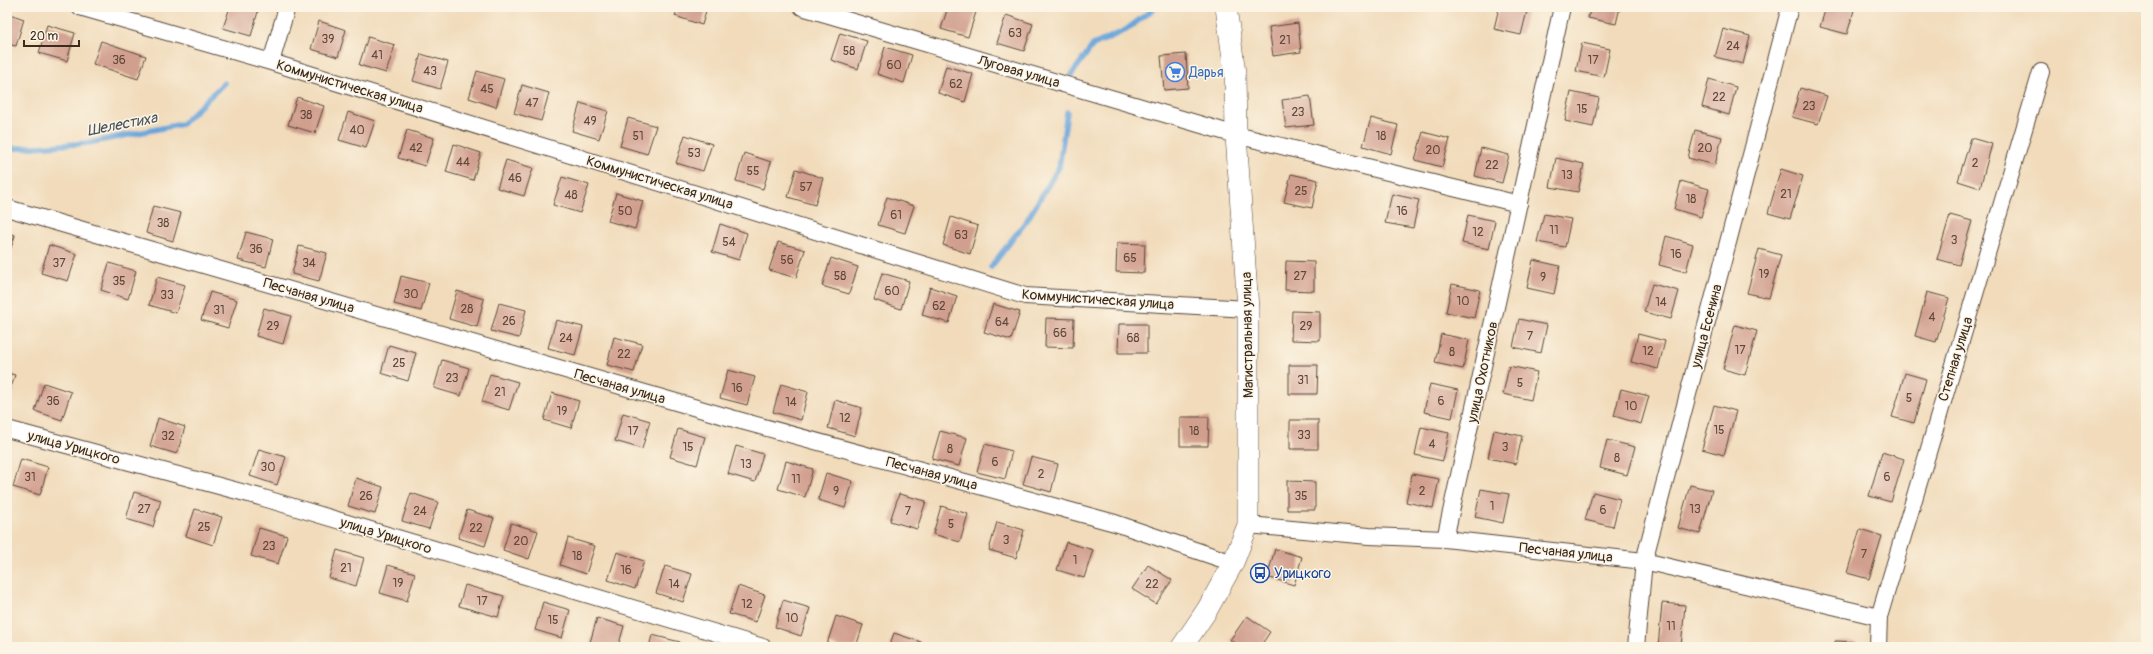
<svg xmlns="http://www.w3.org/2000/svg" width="2153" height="654" font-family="Pangolin,sans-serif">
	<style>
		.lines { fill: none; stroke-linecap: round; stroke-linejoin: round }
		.stream { stroke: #69a5da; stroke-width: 5.5 }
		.building { fill: #d19f8e }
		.minor-casing { stroke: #564536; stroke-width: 18 }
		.tertiary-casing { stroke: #564536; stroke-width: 22 }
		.minor { stroke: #fff; stroke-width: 16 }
		.tertiary { stroke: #fff; stroke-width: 21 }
		.labels { text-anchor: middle; stroke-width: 3; stroke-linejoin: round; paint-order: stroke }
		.number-label { font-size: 12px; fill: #60473a }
		.street-label { font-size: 14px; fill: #3b2a1e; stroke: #fcf5e5 }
		.shop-label { font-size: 14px; fill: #366cbe; stroke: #fcf5e5; text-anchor: start }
		.transit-label { font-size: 14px; fill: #164399; stroke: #fcf5e5; text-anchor: start }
		.water-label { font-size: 15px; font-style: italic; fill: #4b5560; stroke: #fcf5e5 }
	</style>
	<rect width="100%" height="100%" fill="#fcf5e5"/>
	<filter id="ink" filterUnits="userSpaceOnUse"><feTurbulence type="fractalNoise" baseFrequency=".025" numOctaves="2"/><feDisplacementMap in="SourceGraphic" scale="8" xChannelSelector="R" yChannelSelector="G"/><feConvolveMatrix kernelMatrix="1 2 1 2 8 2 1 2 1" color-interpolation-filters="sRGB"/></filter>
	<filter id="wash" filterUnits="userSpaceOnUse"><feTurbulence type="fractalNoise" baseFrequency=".012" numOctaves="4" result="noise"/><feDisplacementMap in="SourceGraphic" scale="16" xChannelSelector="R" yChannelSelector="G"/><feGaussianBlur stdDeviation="0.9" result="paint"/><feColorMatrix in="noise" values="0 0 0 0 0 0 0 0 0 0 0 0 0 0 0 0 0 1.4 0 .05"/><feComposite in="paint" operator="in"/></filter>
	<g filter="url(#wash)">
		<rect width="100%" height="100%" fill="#f1dbbb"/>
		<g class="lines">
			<path class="stream" d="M1072 74 1093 45 1126 30 1156 7
				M7 149 89 143 182 124 224 83
				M991 267 1027 220 1059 167 1067 112"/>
		</g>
		<g id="blocks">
			<path class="building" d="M230 7 259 8 251 36 223 28Z
				M678 7H707L702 25 675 16Z
				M948 7H969L977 9 968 37 941 29Z
				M1499 7H1528L1521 35 1494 29Z
				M1591 7H1620L1616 24 1588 18Z
				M1826 7H1855L1847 34 1820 27Z
				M7 13 24 19 16 46 7 44Z
				M1006 15 1033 24 1024 51 997 43Z
				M319 21 346 30 338 57 311 49Z
				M1298 23 1301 52 1273 56 1269 27Z
				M47 25 75 33 67 61 39 53Z
				M1723 29 1750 36 1743 64 1715 57Z
				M840 33 867 41 858 69 831 60Z
				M368 37 395 45 386 73 359 65Z
				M101 41 146 56 138 79 93 64Z
				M1582 43 1610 49 1604 77 1576 71Z
				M885 47 912 55 904 83 877 74Z
				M421 54 448 62 440 89 413 81Z
				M1186 54 1188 88 1164 90 1161 56Z
				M946 66 973 74 965 102 938 93Z
				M477 71 504 79 496 107 469 98Z
				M1709 79 1736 87 1729 115 1702 107Z
				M522 85 549 93 541 121 514 113Z
				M1800 88 1827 96 1818 124 1792 117Z
				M1571 92 1599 98 1593 127 1565 121Z
				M1310 96 1314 125 1286 128 1282 100Z
				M297 97 324 106 315 133 288 125Z
				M580 103 608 111 599 139 572 131Z
				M348 112 375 121 366 148 339 140Z
				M628 118 656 126 647 154 620 146Z
				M1371 118 1398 125 1391 154 1363 146Z
				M407 130 434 138 425 166 398 158Z
				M1695 130 1722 137 1715 165 1688 158Z
				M1423 132 1450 139 1442 167 1415 160Z
				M685 135 712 144 703 171 676 163Z
				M1971 138 1992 144 1980 188 1958 181Z
				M454 144 481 153 473 180 446 172Z
				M1481 148 1509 155 1502 183 1475 176Z
				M744 153 771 162 763 189 736 181Z
				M1556 158 1584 164 1578 192 1550 187Z
				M506 160 533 168 524 196 497 188Z
				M796 169 823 178 815 205 788 197Z
				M1781 169 1803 176 1790 219 1768 213Z
				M1291 174 1318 180 1312 208 1284 202Z
				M562 177 589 185 580 213 553 205Z
				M1681 181 1709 189 1701 217 1674 209Z
				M616 193 643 201 635 229 608 221Z
				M1392 194 1419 200 1413 228 1385 223Z
				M887 197 914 206 905 233 878 225Z
				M153 206 181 213 173 241 146 233Z
				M1544 214 1571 219 1565 247 1537 242Z
				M1468 215 1495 221 1489 249 1462 243Z
				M1950 215 1972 221 1959 265 1937 259Z
				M951 217 978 226 970 254 943 245Z
				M720 224 747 233 739 260 712 252Z
				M246 232 273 239 266 267 238 260Z
				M7 233 15 235 7 261Z
				M1666 236 1693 244 1686 272 1659 265Z
				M778 242 805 250 796 278 769 270Z
				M1117 243 1145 244 1144 273 1116 272Z
				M49 245 77 254 68 281 41 273Z
				M299 246 327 253 319 281 292 274Z
				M1759 249 1781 255 1769 298 1747 293Z
				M831 258 858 267 849 294 822 286Z
				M1533 260 1560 266 1554 294 1527 288Z
				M1286 261 1314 262V291L1285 290Z
				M109 263 136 271 128 299 101 290Z
				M882 273 909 281 901 309 874 300Z
				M401 276 429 283 421 311 394 304Z
				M157 277 185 285 176 313 149 305Z
				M1452 284 1480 290 1474 318 1446 312Z
				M1652 284 1679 291 1671 319 1644 312Z
				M930 287 957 296 949 323 922 315Z
				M457 291 484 299 477 327 449 319Z
				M210 292 237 300 228 328 201 320Z
				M1927 292 1949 298 1936 342 1915 336Z
				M499 303 526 310 519 338 491 331Z
				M993 304 1020 312 1011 340 984 332Z
				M264 308 291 316 283 344 256 336Z
				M1292 311 1320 312V341L1291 340Z
				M1046 318 1074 319 1073 348 1045 347Z
				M1519 319 1547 325 1541 353 1513 347Z
				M556 320 583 327 575 355 548 348Z
				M1119 324H1147V353H1118Z
				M1735 325 1757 331 1745 375 1723 369Z
				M1441 334 1469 340 1463 369 1435 363Z
				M1638 334 1665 341 1658 369 1631 362Z
				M614 337 642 344 634 372 607 365Z
				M389 345 416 353 408 381 381 373Z
				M442 360 469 368 461 396 434 388Z
				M1289 365H1318L1317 394H1289Z
				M1509 366 1537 372 1531 400 1503 394Z
				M728 370 755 377 747 405 720 398Z
				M7 373 15 375 7 401Z
				M1905 373 1926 379 1914 423 1892 417Z
				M490 374 518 382 509 410 482 402Z
				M44 383 71 392 62 420 35 411Z
				M781 384 808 392 801 420 773 412Z
				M1430 384 1458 390 1452 418 1424 412Z
				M1621 389 1649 396 1641 424 1614 416Z
				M552 393 579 401 571 428 544 420Z
				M835 400 862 408 855 436 828 428Z
				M1714 405 1736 411 1724 455 1702 449Z
				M623 413 650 421 642 449 615 441Z
				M1180 417H1209L1208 446H1180Z
				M158 418 185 427 177 454 150 446Z
				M1290 420H1318V449H1290Z
				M1421 427 1449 433 1443 461 1415 455Z
				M678 429 705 437 697 465 670 457Z
				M1494 430 1522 436 1516 464 1488 458Z
				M940 431 967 438 959 466 932 459Z
				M1607 440 1635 447 1627 475 1600 468Z
				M985 444 1012 451 1005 479 977 472Z
				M736 446 763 454 755 482 728 474Z
				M259 449 286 457 277 485 250 476Z
				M1882 452 1904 459 1891 502 1869 496Z
				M1031 457 1058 464 1051 492 1023 484Z
				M21 459 48 467 40 495 13 487Z
				M786 461 813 469 805 497 778 489Z
				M826 473 853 481 845 508 818 500Z
				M1412 474 1439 479 1433 508 1406 502Z
				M356 478 383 487 375 514 348 506Z
				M1287 481 1315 482V510H1287Z
				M1690 485 1712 490 1700 534 1678 528Z
				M1481 489 1509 494 1503 523 1475 517Z
				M134 492 161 500 153 527 126 519Z
				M1593 492 1620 499 1613 527 1585 520Z
				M411 493 438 502 429 529 402 521Z
				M899 494 926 501 917 529 890 521Z
				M941 506 968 514 960 542 933 534Z
				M195 509 222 517 213 545 186 536Z
				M467 510 494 518 485 546 458 538Z
				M997 522 1024 530 1016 558 989 550Z
				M511 523 538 531 529 559 503 550Z
				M259 528 287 536 278 564 251 556Z
				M1860 529 1882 536 1869 579 1847 573Z
				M568 538 595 546 586 574 560 565Z
				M1066 542 1093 550 1084 578 1057 570Z
				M1275 549 1302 557 1294 585 1267 577Z
				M337 550 364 558 356 586 329 578Z
				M617 552 644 561 635 589 608 580Z
				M388 565 415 573 407 601 380 593Z
				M1148 565 1172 580 1156 604 1132 589Z
				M665 566 692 574 683 602 656 593Z
				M465 585 504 596 498 617 459 606Z
				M738 586 765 595 756 622 729 614Z
				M783 600 810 608 801 636 775 627Z
				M543 602 570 610 562 638 535 630Z
				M1662 603 1685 605 1681 647H1658Z
				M836 616 863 625 856 647H838L827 644Z
				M1247 616 1270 632 1260 647H1241L1230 640Z
				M597 618 624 626 618 647 589 646Z
				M894 633 921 642 919 647H889Z
				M652 635 680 642 678 647H649Z
				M1835 641 1857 642V647H1835Z"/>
		</g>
	</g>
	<g filter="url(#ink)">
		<use href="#blocks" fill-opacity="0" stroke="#564536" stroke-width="1"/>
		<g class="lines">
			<g class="minor-casing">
				<path id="minor" d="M80 7 271 62 1025 296 1248 309
					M802 7 1236 135 1519 204
					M271 62 287 7
					M7 208 738 420 1115 523 1233 563
					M7 429 260 497 763 647
					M1248 525 1369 536 1445 539 1644 561 1879 617
					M1445 539 1562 7
					M1636 647 1644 561 1790 7
					M1878 647 1879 617 2041 72"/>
			</g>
			<g class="tertiary-casing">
				<path id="tertiary" d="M1182 647 1207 610 1233 563 1248 525V309L1236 135 1235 73 1226 7"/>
			</g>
			<use href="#minor" class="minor"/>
			<use href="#tertiary" class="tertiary"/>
		</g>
	</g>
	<defs>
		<g id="supermarket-ring" transform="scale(1)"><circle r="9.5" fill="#fcf5e5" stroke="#3f7fe0" stroke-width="1.5"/><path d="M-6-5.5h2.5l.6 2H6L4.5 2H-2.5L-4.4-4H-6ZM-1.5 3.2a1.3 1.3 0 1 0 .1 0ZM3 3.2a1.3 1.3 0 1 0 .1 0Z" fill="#3f7fe0"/></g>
		<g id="bus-ring" transform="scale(1)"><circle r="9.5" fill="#fcf5e5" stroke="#1a4fb4" stroke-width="1.5"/><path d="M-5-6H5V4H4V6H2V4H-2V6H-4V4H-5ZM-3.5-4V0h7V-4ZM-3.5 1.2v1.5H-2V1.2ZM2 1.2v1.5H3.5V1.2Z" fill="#1a4fb4"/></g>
	</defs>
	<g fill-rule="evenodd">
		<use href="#supermarket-ring" x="1175" y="72"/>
		<use href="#bus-ring" x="1260" y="573"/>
	</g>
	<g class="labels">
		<g class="number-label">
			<text x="1015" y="37">63</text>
			<text x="328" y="43">39</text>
			<text x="1285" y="44">21</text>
			<text x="1733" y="50">24</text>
			<text x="849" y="55">58</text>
			<text x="377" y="59">41</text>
			<text x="119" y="64">36</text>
			<text x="1593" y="64">17</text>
			<text x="894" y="69">60</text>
			<text x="430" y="75">43</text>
			<text x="956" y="88">62</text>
			<text x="487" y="93">45</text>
			<text x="1719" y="101">22</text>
			<text x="532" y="107">47</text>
			<text x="1809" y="110">23</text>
			<text x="1582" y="113">15</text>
			<text x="1298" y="116">23</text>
			<text x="306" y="119">38</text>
			<text x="590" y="125">49</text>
			<text x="357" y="134">40</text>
			<text x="638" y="140">51</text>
			<text x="1381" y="140">18</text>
			<text x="416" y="152">42</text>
			<text x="1705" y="152">20</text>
			<text x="1433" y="154">20</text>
			<text x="694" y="157">53</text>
			<text x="463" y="166">44</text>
			<text x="1975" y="167">2</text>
			<text x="1492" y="169">22</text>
			<text x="753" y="175">55</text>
			<text x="1567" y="179">13</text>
			<text x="515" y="182">46</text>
			<text x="806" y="191">57</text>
			<text x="1301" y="195">25</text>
			<text x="1786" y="198">21</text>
			<text x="571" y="199">48</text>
			<text x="1691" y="203">18</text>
			<text x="625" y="215">50</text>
			<text x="1402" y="215">16</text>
			<text x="896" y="219">61</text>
			<text x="163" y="227">38</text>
			<text x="1554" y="234">11</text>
			<text x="1478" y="236">12</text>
			<text x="961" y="239">63</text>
			<text x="1954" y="244">3</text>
			<text x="729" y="246">54</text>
			<text x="256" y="253">36</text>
			<text x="1676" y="258">16</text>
			<text x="1130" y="262">65</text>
			<text x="787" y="264">56</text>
			<text x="59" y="267">37</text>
			<text x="309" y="267">34</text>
			<text x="1764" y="278">19</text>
			<text x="840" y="280">58</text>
			<text x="1300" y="280">27</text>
			<text x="1543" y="281">9</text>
			<text x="119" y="285">35</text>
			<text x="892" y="295">60</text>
			<text x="411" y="298">30</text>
			<text x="167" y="299">33</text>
			<text x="1463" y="305">10</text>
			<text x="1661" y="306">14</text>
			<text x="939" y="310">62</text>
			<text x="467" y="313">28</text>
			<text x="219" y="314">31</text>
			<text x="1932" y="321">4</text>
			<text x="509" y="325">26</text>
			<text x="1002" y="326">64</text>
			<text x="273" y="330">29</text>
			<text x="1306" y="330">29</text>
			<text x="1060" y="337">66</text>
			<text x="1530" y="340">7</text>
			<text x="566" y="342">24</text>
			<text x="1133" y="342">68</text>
			<text x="1740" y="354">17</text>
			<text x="1648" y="355">12</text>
			<text x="1452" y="356">8</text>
			<text x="624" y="358">22</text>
			<text x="399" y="367">25</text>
			<text x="452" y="382">23</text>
			<text x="1303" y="384">31</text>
			<text x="1520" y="387">5</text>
			<text x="737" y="392">16</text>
			<text x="500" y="396">21</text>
			<text x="1909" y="402">5</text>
			<text x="53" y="405">36</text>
			<text x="1441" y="405">6</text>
			<text x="791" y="406">14</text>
			<text x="1631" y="410">10</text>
			<text x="562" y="415">19</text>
			<text x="845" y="422">12</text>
			<text x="1719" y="434">15</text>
			<text x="633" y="435">17</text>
			<text x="1194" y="435">18</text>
			<text x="1304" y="439">33</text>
			<text x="168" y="440">32</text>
			<text x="1432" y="448">4</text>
			<text x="688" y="451">15</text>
			<text x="1505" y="451">3</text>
			<text x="950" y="453">8</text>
			<text x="1617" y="462">8</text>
			<text x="995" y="466">6</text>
			<text x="746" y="468">13</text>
			<text x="268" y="471">30</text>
			<text x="1041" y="478">2</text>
			<text x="30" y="481">31</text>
			<text x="1887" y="481">6</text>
			<text x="796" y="483">11</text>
			<text x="836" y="495">9</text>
			<text x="1422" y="495">2</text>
			<text x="366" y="500">26</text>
			<text x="1301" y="500">35</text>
			<text x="1492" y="510">1</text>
			<text x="144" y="513">27</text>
			<text x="1695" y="513">13</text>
			<text x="1603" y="514">6</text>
			<text x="420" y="515">24</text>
			<text x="908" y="515">7</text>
			<text x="951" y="528">5</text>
			<text x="204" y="531">25</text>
			<text x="476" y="532">22</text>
			<text x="1006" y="544">3</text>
			<text x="521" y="545">20</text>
			<text x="269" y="550">23</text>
			<text x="1864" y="558">7</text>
			<text x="577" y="560">18</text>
			<text x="1075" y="564">1</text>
			<text x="346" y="572">21</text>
			<text x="626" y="574">16</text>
			<text x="398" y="587">19</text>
			<text x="674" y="588">14</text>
			<text x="1152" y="588">22</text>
			<text x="482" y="605">17</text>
			<text x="747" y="608">12</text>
			<text x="792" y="622">10</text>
			<text x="553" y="624">15</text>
			<text x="1671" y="630">11</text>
		</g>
		<g class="street-label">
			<text transform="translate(1019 71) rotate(16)" y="5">Луговая улица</text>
			<text transform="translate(350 86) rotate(17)" y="5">Коммунистическая улица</text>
			<text transform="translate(660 182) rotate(17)" y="5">Коммунистическая улица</text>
			<text transform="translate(309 295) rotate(16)" y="5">Песчаная улица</text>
			<text transform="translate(1098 299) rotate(4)" y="5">Коммунистическая улица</text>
			<text transform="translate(1706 326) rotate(-75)" y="5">улица Есенина</text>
			<text transform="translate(1247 335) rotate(-91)" y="5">Магистральная улица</text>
			<text transform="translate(1955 359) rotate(-73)" y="5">Степная улица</text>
			<text transform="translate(1482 372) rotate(-78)" y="5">улица Охотников</text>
			<text transform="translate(620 386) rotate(16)" y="5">Песчаная улица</text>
			<text transform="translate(74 447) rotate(15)" y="5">улица Урицкого</text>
			<text transform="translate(932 473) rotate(15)" y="5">Песчаная улица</text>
			<text transform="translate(386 535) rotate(17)" y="5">улица Урицкого</text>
			<text transform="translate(1566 552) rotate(6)" y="5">Песчаная улица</text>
		</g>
		<g class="shop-label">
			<text x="1189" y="77">Дарья</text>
		</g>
		<g class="transit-label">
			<text x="1274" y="578">Урицкого</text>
		</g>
		<g class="water-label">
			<text transform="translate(122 124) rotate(-11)" y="5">Шелестиха</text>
		</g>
	</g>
	<rect width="2153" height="654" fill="none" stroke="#fcf5e5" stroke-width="24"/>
	<path d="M24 40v6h55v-6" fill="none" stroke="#3b2a1e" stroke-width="2"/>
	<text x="30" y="40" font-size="12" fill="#3b2a1e" stroke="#fcf5e5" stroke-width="3" paint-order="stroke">20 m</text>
</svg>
